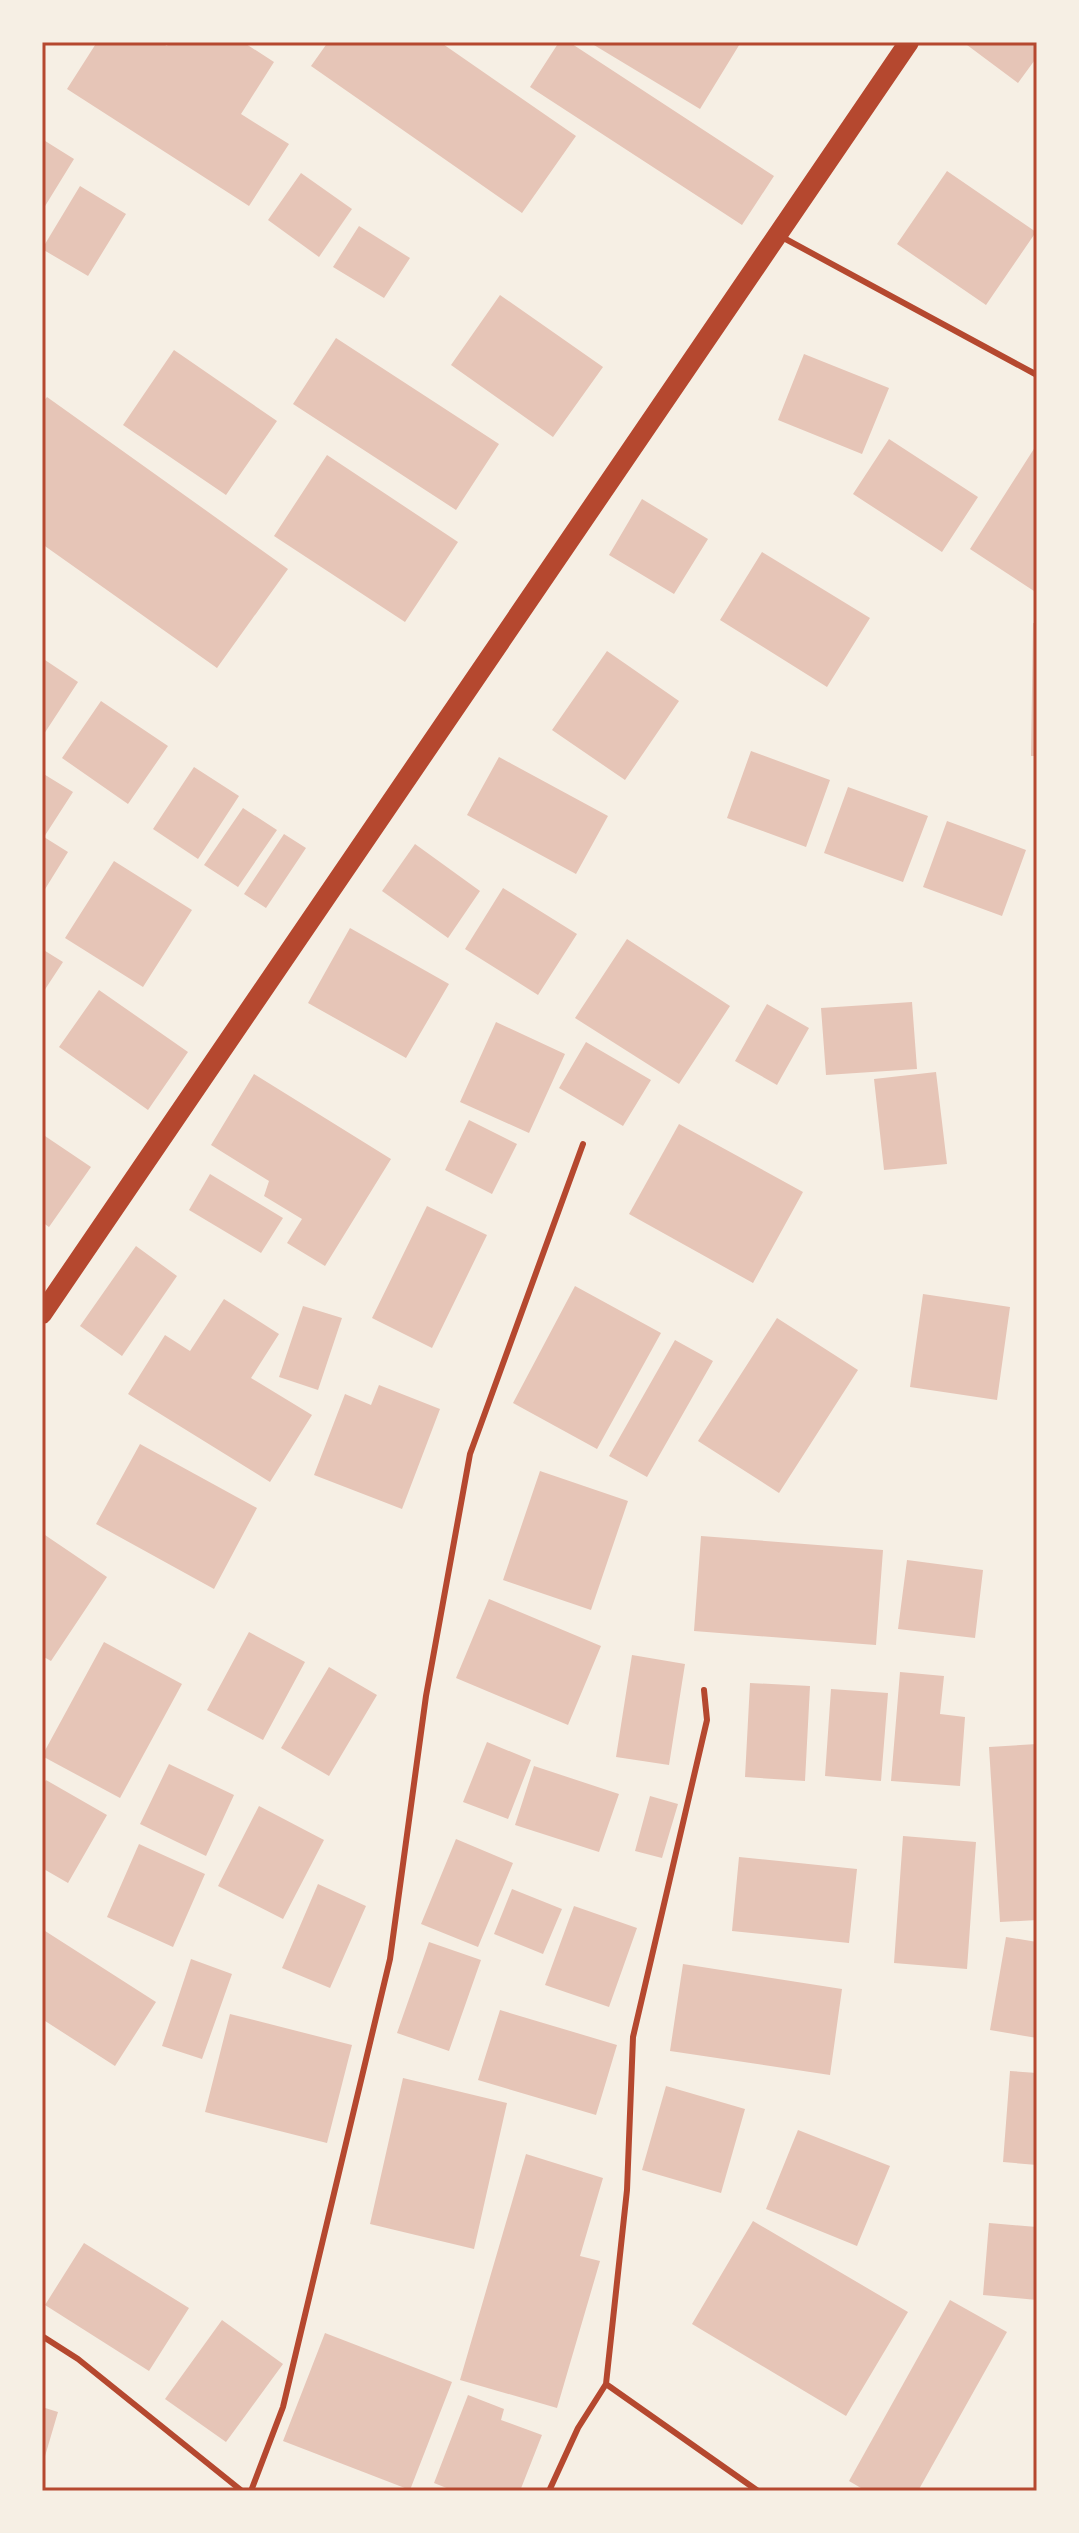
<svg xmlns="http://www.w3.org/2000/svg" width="1079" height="2533" font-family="'Nunito Sans',sans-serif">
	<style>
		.building { fill: #e6c5b7 }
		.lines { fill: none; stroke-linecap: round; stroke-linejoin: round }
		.service { stroke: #b5482f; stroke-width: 6 }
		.primary { stroke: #b5482f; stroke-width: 20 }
		.neatline { fill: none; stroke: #b5482f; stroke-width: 3 }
	</style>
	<rect width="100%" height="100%" fill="#f6efe4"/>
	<path class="building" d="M97 42H160L167 46 169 42H243L274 62 241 114 289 144 249 206 67 89Z
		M328 42H440L576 136 522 213 311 66Z
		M559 42H569L774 176 742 225 530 87Z
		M589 42H741L700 109Z
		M963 42H1037V57L1018 83Z
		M42 139 74 159 42 211Z
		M947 171 1036 232 986 305 897 244Z
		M301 173 352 209 319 257 268 220Z
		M80 186 126 214 88 276 42 249Z
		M359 226 410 258 384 298 333 267Z
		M500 295 603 367 553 437 451 365Z
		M336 338 499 444 456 510 293 404Z
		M174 350 277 421 226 495 123 425Z
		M804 354 889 388 862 454 778 420Z
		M47 397 288 569 217 668 42 544V403Z
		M889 439 978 497 942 552 853 494Z
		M1037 444V593L970 549Z
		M327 455 458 542 405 622 274 536Z
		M642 499 708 539 674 594 609 555Z
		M762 552 870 618 827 687 720 620Z
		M1033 623H1037V756H1031Z
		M607 651 679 701 625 780 552 730Z
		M42 658 78 682 42 737Z
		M101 701 168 746 128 804 62 758Z
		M751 751 830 780 806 847 727 818Z
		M499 757 608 816 576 874 467 815Z
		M194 767 239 796 198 859 153 829Z
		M42 773 73 792 44 837 68 852 42 894Z
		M848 787 928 816 903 882 824 853Z
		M243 808 277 830 238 887 204 865Z
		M947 821 1026 850 1002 916 923 887Z
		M284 834 306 848 266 908 244 894Z
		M415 844 480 891 448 938 382 891Z
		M114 861 192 910 143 987 65 938Z
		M503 888 577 934 538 995 465 949Z
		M350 928 449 984 406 1058 308 1003Z
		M627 939 730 1006 679 1084 575 1018Z
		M42 949 63 962 42 994Z
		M99 990 188 1052 148 1110 59 1047Z
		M912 1002 917 1069 826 1075 821 1008Z
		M767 1004 809 1028 777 1085 735 1061Z
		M496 1022 565 1054 529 1133 460 1102Z
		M586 1042 651 1080 623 1126 559 1088Z
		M936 1072 947 1164 884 1170 874 1079Z
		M254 1074 391 1159 325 1266 287 1243 302 1219 264 1196 269 1181 211 1145Z
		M469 1120 517 1144 492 1194 445 1170Z
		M679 1124 803 1192 753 1283 629 1214Z
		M42 1134 91 1167 49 1227 42 1222Z
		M210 1174 283 1218 261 1253 189 1210Z
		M427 1206 487 1235 432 1348 372 1318Z
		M136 1246 177 1276 122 1356 80 1326Z
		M575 1286 661 1333 597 1449 513 1403Z
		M923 1294 1010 1307 997 1400 910 1387Z
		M224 1299 279 1334 251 1378 312 1415 270 1482 128 1394 165 1335 190 1351Z
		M303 1306 342 1318 318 1390 279 1377Z
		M777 1318 858 1370 779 1493 698 1441Z
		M675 1340 713 1361 647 1477 609 1456Z
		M379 1385 440 1409 402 1509 314 1475 345 1394 371 1405Z
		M140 1444 257 1508 214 1589 96 1524Z
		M540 1471 628 1501 591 1610 503 1580Z
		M42 1533 107 1577 51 1661 42 1656Z
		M701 1536 883 1550 876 1645 694 1631Z
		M907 1560 983 1570 975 1638 898 1629Z
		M489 1599 601 1646 568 1725 456 1678Z
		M249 1632 305 1662 263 1740 207 1710Z
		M104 1642 182 1684 120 1798 42 1756Z
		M632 1655 685 1664 669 1765 616 1757Z
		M329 1667 377 1695 329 1776 281 1748Z
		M900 1672 944 1676 940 1714 965 1717 960 1786 891 1781Z
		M750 1683 810 1686 805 1781 745 1777Z
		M831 1689 888 1693 881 1781 825 1776Z
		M487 1742 531 1760 508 1819 463 1802Z
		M1037 1744V1920L1000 1922 989 1747Z
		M169 1764 234 1795 206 1856 140 1824Z
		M534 1766 619 1794 599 1852 515 1825Z
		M46 1780 107 1815 68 1883 42 1868V1787Z
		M650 1796 678 1804 662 1858 635 1851Z
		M259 1806 324 1840 283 1919 218 1886Z
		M903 1836 976 1842 967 1969 894 1963Z
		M456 1839 513 1863 478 1947 421 1924Z
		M139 1844 205 1874 173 1947 107 1917Z
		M739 1857 857 1869 849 1943 732 1931Z
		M318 1884 366 1906 330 1988 282 1968Z
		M512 1889 562 1909 543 1954 494 1934Z
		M574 1906 637 1928 609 2007 545 1985Z
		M42 1929 156 2002 115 2066 42 2019Z
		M1006 1937 1037 1942V2038L990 2030Z
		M429 1942 481 1960 449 2051 397 2033Z
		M191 1959 232 1974 202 2059 162 2046Z
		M683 1964 842 1989 830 2075 670 2051Z
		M500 2010 617 2045 596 2115 478 2080Z
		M230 2014 352 2045 327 2143 205 2112Z
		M1010 2071 1037 2073V2165L1003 2162Z
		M403 2078 507 2103 474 2249 370 2224Z
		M666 2086 745 2109 721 2193 642 2170Z
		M798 2130 890 2166 857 2246 766 2209Z
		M526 2154 603 2178 580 2256 600 2261 557 2408 460 2380Z
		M753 2221 908 2312 846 2416 692 2324Z
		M989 2223 1037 2227V2300L983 2295Z
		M84 2243 189 2308 149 2371 45 2305Z
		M950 2300 1007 2332 918 2491H866L849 2481Z
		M222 2320 283 2364 226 2442 165 2399Z
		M325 2333 452 2382 410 2490 283 2441Z
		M468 2395 504 2409 501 2420 542 2435 520 2491H454L434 2483Z
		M42 2407 58 2412 43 2463H42Z"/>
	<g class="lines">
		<path class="service" d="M780 236 1037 375
			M704 1690 707 1720 633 2037 627 2190 606 2384 758 2491
			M42 2336 78 2359 242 2491
			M251 2491 283 2407 390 1959 426 1696 470 1454 583 1144
			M549 2491 578 2428 606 2384"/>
		<path class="primary" d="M42 1314 909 42"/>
	</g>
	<rect width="1079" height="2533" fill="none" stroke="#f6efe4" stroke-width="88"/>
	<rect x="44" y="44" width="991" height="2445" class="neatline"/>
</svg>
